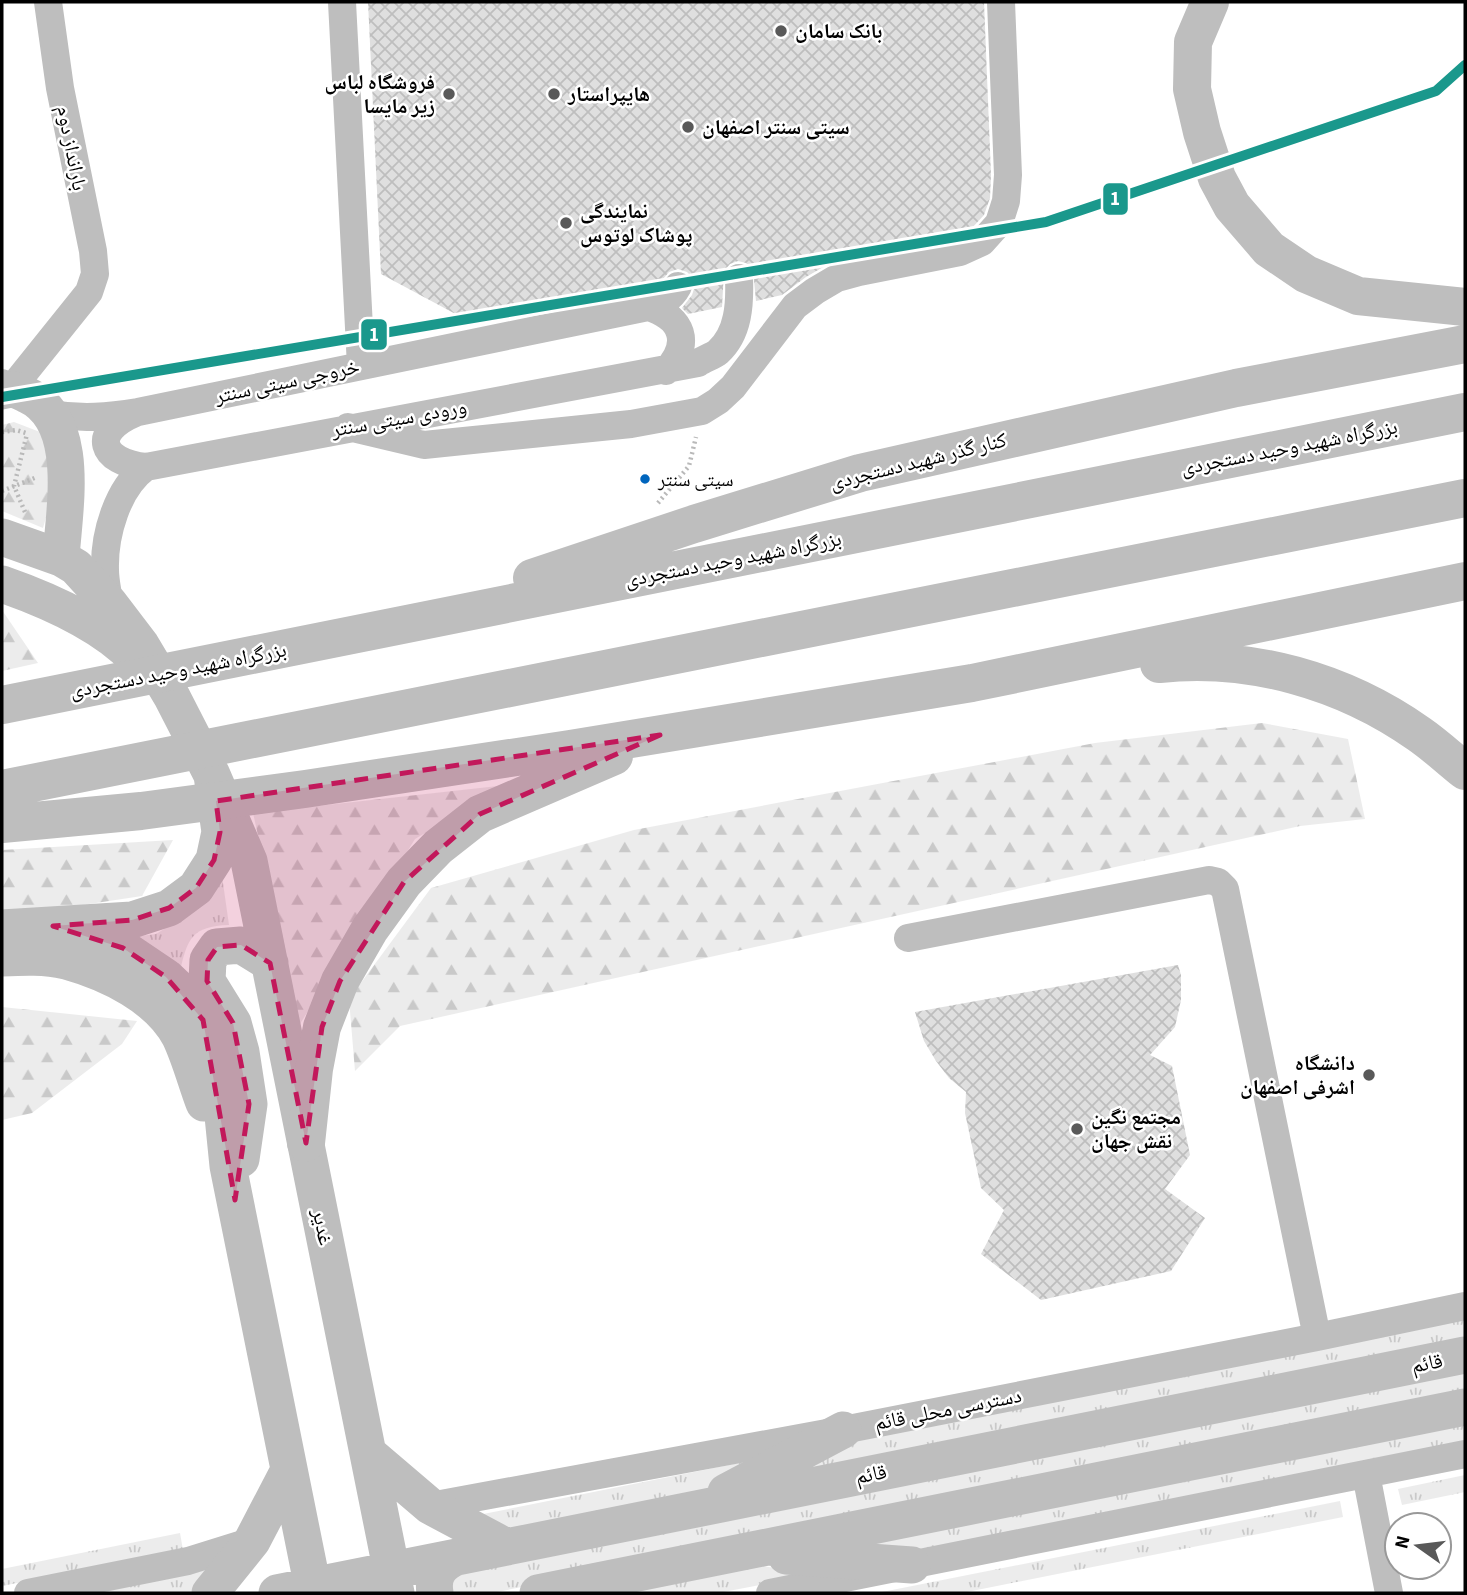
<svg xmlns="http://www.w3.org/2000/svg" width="1467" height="1595" font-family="'Source Sans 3','Noto Naskh Arabic',sans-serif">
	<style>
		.grass { fill: url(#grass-tufts) }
		.forest { fill: url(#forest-firs) }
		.building { fill: url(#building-cross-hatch) }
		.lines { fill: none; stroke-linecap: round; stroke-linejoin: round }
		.path { stroke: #b9b9b9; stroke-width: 4.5; stroke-dasharray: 2 3.5; stroke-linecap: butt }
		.minor { stroke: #bebebe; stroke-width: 28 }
		.major { stroke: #bebebe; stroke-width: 37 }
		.highway { stroke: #bebebe; stroke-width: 38 }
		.metro-1-casing { stroke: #fff; stroke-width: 16 }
		.metro-1 { stroke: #1a988c; stroke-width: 10 }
		.marked { fill: #c2185b; fill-opacity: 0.2; stroke: #c2185b; stroke-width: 5; stroke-dasharray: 14 9; stroke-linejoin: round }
		.poi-dot { fill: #595959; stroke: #fff; stroke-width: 2.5 }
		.bus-dot { fill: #0065bd; stroke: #fff; stroke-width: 2.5 }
		.labels { text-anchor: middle; stroke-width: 5; stroke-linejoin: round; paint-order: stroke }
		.bus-label { font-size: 19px; fill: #000; stroke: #fff; text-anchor: start }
		.poi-label { font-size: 21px; font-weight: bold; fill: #000; stroke: #fff; text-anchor: start }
		.street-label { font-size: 21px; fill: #000; stroke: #fff }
		.line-badge { stroke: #fff; stroke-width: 2.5 }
		.badge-label { font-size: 19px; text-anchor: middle; font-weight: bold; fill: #fff }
	</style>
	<defs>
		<pattern id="grass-tufts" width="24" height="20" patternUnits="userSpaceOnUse" patternTransform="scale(1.75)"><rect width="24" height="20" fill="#ececec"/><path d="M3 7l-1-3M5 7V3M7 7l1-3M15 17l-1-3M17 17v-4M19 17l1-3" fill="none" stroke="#c9c9c9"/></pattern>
		<pattern id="forest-firs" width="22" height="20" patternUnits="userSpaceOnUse" patternTransform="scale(1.75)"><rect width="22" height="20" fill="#ececec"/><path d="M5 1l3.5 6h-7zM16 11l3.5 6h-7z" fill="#c9c9c9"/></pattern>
		<pattern id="building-cross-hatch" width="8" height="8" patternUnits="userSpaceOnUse" patternTransform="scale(1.75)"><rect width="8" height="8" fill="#dfdfdf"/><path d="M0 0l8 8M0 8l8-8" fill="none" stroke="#bebebe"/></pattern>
	</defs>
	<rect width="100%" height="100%" fill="#fff"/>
	<path class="grass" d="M221 869 229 925C192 926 187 939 180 972L124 938 156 934 190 913Z
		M1465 1318V1340L784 1476 843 1442Z
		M1465 1370V1398L492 1593H445L448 1576Z
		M1465 1419V1442L904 1554 836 1545Z
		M749 1461 700 1493 504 1533 473 1516Z
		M1465 1475V1492L1402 1505 1398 1489Z
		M1340 1501 1343 1517 962 1593H877Z
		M180 1533 183 1550 2 1586V1569Z
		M753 1564 812 1575 718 1593H605Z
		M217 1568 196 1593H88Z"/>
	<path class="forest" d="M14 422 40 432 53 453 55 486 43 528 2 511V425Z
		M2 610 38 663 2 671Z
		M1262 723 1348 739 1365 819 1300 826 400 1026 355 1071 349 999 431 888 634 830 1095 743Z
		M507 785 415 839 300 1024 253 813Z
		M173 840 142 896 43 911 2 912V850Z
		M2 1007 137 1021 122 1044 32 1113 2 1120Z"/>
	<path class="building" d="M368 2H984L991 175 990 198 984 215 972 228 955 236 832 262 806 277 782 295 756 301 753 270 746 263 738 261 730 264 724 271 722 307 688 314 682 308 692 295 695 286 692 277 687 272 678 269 669 272 657 286 644 291 476 325 381 274Z
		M1178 965 1181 975V1000L1175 1027 1150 1055 1172 1066 1190 1155 1165 1189 1205 1218 1171 1271 1041 1300 981 1254 1004 1210 981 1188 965 1113 966 1092 949 1078 936 1061 924 1041 915 1012Z"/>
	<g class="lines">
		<path class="path" d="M2 432 16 430 26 433
			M2 491 37 477
			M658 503 689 466 696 437
			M25 512 14 486 27 434"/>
		<path class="minor" d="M342 2 361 366
			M648 307C683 318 692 343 666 371
			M2 383 12 388 89 292 95 274 93 251 60 88 48 2
			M135 413C90 432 100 462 146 467
			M51 414C82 419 108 417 138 412L648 307C662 303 671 299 678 286
			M348 427 424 445 631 424 702 411 718 401 733 387 795 306 815 291 837 278 859 272 960 252 982 242 999 223 1006 201 1008 175 1001 2
			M109 603C108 592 105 581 105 570 104 535 117 488 146 467L698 363C704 359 713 356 718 352 739 333 740 303 739 278
			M908 938 1209 880 1218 882 1225 889 1317 1337
			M1366 1474 1389 1593
			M430 1506 843 1430 1317 1337 1465 1306
			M28 1593 188 1561 252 1541
			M770 1593 1465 1454"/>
		<path class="major" d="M2 391C13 388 17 390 27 395 82 420 64 509 61 558
			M2 537 61 558 76 567 109 603 141 645 172 697 212 775 220 832 214 860 196 888 169 908 132 920 2 928
			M2 584C48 600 101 623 135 658
			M212 775 249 861 396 1593
			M53 926 123 948 166 977 186 996 203 1020 211 1046 222 1106 228 1166 314 1593
			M2 958C23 957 45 956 66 961 109 973 159 997 180 1037 190 1058 196 1082 204 1103
			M241 1159 249 1104 241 1052 233 1023 207 981 208 960 217 947 241 945 270 963
			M369 1454 430 1506 507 1547
			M726 1492 843 1430
			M786 1556 912 1565
			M210 1593 252 1541 289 1470
			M277 1593 1465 1355
			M435 1593C432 1575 440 1564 457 1557
			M538 1593 1465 1407"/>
		<path class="highway" d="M1210 2 1193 42 1192 89 1202 132 1217 178 1232 206 1269 249 1306 274 1358 296 1465 307
			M532 578 694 524 860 473 1236 388 1465 344
			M1159 664C1250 654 1344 681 1419 734 1435 745 1450 759 1465 771
			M2 705 1465 412
			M2 789 1465 498
			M2 824 141 811 305 789 570 749 972 683 1465 581
			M306 1143 314 1069 322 1027 340 981 370 929 404 882 438 847 480 814 614 756"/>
		<g class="metro-1-casing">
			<path id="metro-1" d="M2 397 1046 222 1436 91 1465 65"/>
		</g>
		<use href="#metro-1" class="metro-1"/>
	</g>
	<path class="marked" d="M660 735 480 814 404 882 340 981 322 1027 306 1143 270 963 241 945 217 947 208 960 207 981 233 1023 249 1104 235 1200 203 1020 166 977 123 948 53 926 132 920 169 908 196 888 214 860 220 832 216 801Z"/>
	<g class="poi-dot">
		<circle cx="781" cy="31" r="7"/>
		<circle cx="449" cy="94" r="7"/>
		<circle cx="554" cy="94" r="7"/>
		<circle cx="688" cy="127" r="7"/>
		<circle cx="566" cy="223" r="7"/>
		<circle cx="1369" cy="1075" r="7"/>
		<circle cx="1077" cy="1129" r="7"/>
	</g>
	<circle class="bus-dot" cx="645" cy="479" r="6"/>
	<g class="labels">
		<g class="bus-label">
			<text x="658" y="486">سیتی سنتر</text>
		</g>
		<g class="poi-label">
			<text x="795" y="38">بانک سامان</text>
			<text x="435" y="89" text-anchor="end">فروشگاه لباس<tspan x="435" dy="24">زیر مایسا</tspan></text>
			<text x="568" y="101">هایپراستار</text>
			<text x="702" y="134">سیتی سنتر اصفهان</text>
			<text x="580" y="218">نمایندگی<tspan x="580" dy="24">پوشاک لوتوس</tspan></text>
			<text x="1355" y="1070" text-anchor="end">دانشگاه<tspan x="1355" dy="24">اشرفی اصفهان</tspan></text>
			<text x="1091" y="1124">مجتمع نگین<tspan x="1091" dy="24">نقش جهان</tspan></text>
		</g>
		<g class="street-label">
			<text transform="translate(72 148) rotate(79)" y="7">بارانداز دوم</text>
			<text transform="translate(287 381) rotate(-12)" y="7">خروجی سیتی سنتر</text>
			<text transform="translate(399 418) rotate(-10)" y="7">ورودی سیتی سنتر</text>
			<text transform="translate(1289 447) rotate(-11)" y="7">بزرگراه شهید وحید دستجردی</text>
			<text transform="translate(918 461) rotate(-14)" y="7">کنار گذر شهید دستجردی</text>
			<text transform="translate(733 559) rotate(-11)" y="7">بزرگراه شهید وحید دستجردی</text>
			<text transform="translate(178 670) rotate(-11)" y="7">بزرگراه شهید وحید دستجردی</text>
			<text transform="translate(323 1227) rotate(79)" y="7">غدیر</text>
			<text transform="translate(1427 1363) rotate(-11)" y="7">قائم</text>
			<text transform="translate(948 1409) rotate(-11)" y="7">دسترسی محلی قائم</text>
			<text transform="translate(871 1474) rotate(-11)" y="7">قائم</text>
		</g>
	</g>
	<g class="line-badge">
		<rect x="1102" y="182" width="27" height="34" rx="7" fill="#1a988c"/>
		<rect x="360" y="318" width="28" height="33" rx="7" fill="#1a988c"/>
	</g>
	<g class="badge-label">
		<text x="1115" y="205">1</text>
		<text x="374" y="341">1</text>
	</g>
	<rect width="1467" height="1595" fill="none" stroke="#000000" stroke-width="7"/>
	<g transform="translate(1418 1546) rotate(284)"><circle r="33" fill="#ffffff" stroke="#999999" stroke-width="2"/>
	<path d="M0-5L12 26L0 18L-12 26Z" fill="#595959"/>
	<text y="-10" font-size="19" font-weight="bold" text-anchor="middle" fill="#000000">N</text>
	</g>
</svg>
